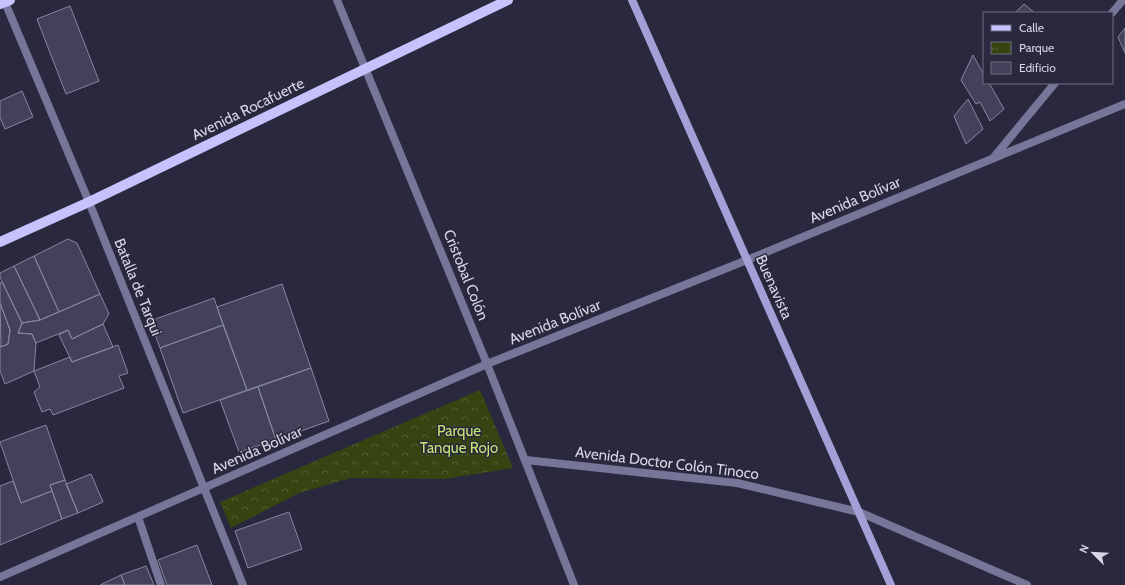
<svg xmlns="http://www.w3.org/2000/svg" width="1125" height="585" font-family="Cabin,sans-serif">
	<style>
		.park { fill: url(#park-crowns) }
		.building { fill: #434159; stroke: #8786a0 }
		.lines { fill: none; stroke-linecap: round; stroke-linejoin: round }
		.lane { stroke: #777598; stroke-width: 8 }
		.street { stroke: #777598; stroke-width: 8 }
		.secondary { stroke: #a39fd7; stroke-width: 8 }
		.primary { stroke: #c5c2fc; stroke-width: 10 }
		.labels { text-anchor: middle; stroke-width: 3; stroke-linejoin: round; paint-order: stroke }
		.street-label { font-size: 15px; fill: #d5d5e3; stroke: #2a283e }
		.park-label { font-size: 15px; fill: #c1e571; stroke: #2a283e }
	</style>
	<defs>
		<pattern id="park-crowns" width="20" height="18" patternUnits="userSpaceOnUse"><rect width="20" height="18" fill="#364411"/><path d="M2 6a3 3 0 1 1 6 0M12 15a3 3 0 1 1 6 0" fill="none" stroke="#525e34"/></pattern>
	</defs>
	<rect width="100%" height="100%" fill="#2a283e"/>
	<path class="park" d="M480 390 513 468 445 479 351 478 299 493 231 528 220 502Z"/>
	<path class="building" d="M1024 4 1035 13H1015Z
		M70 6 99 81 66 94 37 19Z
		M1125 28V53L1118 37Z
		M973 55 984 75V83H989L1004 109 990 121 980 102 976 104 961 80Z
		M22 91 33 117 5 129 0 118V101Z
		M968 99 983 129 966 144 954 116Z
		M68 239 77 243 100 294 59 312 34 256Z
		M34 256 59 312 40 320 14 266Z
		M14 266 40 320 22 323 0 277V273Z
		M2 282 22 323 18 333 32 334 36 343 34 371 5 384 0 371V345L1 347 8 344 10 330 0 303V283Z
		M282 284 311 368 247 390 217 307Z
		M100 294 109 314 103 324 72 339 68 330 36 343 32 334 18 333 22 323 40 320Z
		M214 298 223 325 160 348 150 321Z
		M0 303 10 330 8 344 1 347Z
		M103 324 113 347 72 362 59 335 68 330 72 339Z
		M223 325 247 390 183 413 160 348Z
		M118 345 128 373 119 376 124 388 53 415 50 409 42 412 34 392 40 387 34 371 70 357 72 362Z
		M311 368 329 421 276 440 258 387Z
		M258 387 276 440 239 452 220 400Z
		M46 425 65 480 50 485 52 491 21 503 0 442Z
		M91 474 103 502 78 513 66 484Z
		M65 480 78 513 62 519 50 485Z
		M13 481 21 503 52 491 62 519 0 545V486Z
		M289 512 302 549 248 568 235 531Z
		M197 545 212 585H167L158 560Z
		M146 566 154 585H125L121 575Z
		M121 575 125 585H100Z"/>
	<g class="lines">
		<path class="lane" d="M138 517 161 585"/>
		<path class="street" d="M4 0 89 202 243 585
			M337 0 487 364 574 585
			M1112 13 1123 0
			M994 157 1055 83
			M526 460 737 483 859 512 1027 585
			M0 577 487 364 747 260 1125 104"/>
		<path class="secondary" d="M632 0 891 585"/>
		<path class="primary" d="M0 4 10 0
			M0 242 89 202 508 0"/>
	</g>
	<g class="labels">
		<g class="street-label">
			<text transform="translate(248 109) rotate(-26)" y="5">Avenida Rocafuerte</text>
			<text transform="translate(855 200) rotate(-23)" y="5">Avenida Bolívar</text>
			<text transform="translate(466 275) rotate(68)" y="5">Cristobal Colón</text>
			<text transform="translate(138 287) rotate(68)" y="5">Batalla de Tarqui</text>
			<text transform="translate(774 287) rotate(66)" y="5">Buenavista</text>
			<text transform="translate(555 322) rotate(-22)" y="5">Avenida Bolívar</text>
			<text transform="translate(257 450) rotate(-24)" y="5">Avenida Bolívar</text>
			<text transform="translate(667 463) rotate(7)" y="5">Avenida Doctor Colón Tinoco</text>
		</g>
		<g class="park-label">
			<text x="459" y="436">Parque<tspan x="459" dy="17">Tanque Rojo</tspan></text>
		</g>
	</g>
	<rect x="983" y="12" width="130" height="72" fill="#2a283e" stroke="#6e6d80"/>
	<rect x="991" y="25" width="20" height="6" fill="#c5c2fc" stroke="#6e6d80"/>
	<text x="1019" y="32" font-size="12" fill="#d5d5e3">Calle</text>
	<rect x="991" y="42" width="20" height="12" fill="url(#park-crowns)" stroke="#6e6d80"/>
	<text x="1019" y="52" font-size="12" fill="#d5d5e3">Parque</text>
	<rect x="991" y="62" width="20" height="12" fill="#434159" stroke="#6e6d80"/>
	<text x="1019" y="72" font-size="12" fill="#d5d5e3">Edificio</text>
	<g transform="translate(1093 553) rotate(294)" stroke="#2a283e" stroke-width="3" paint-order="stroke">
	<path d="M0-3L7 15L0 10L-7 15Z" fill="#d5d5e3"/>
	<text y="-6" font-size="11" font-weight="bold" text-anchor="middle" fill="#d5d5e3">N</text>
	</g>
</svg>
